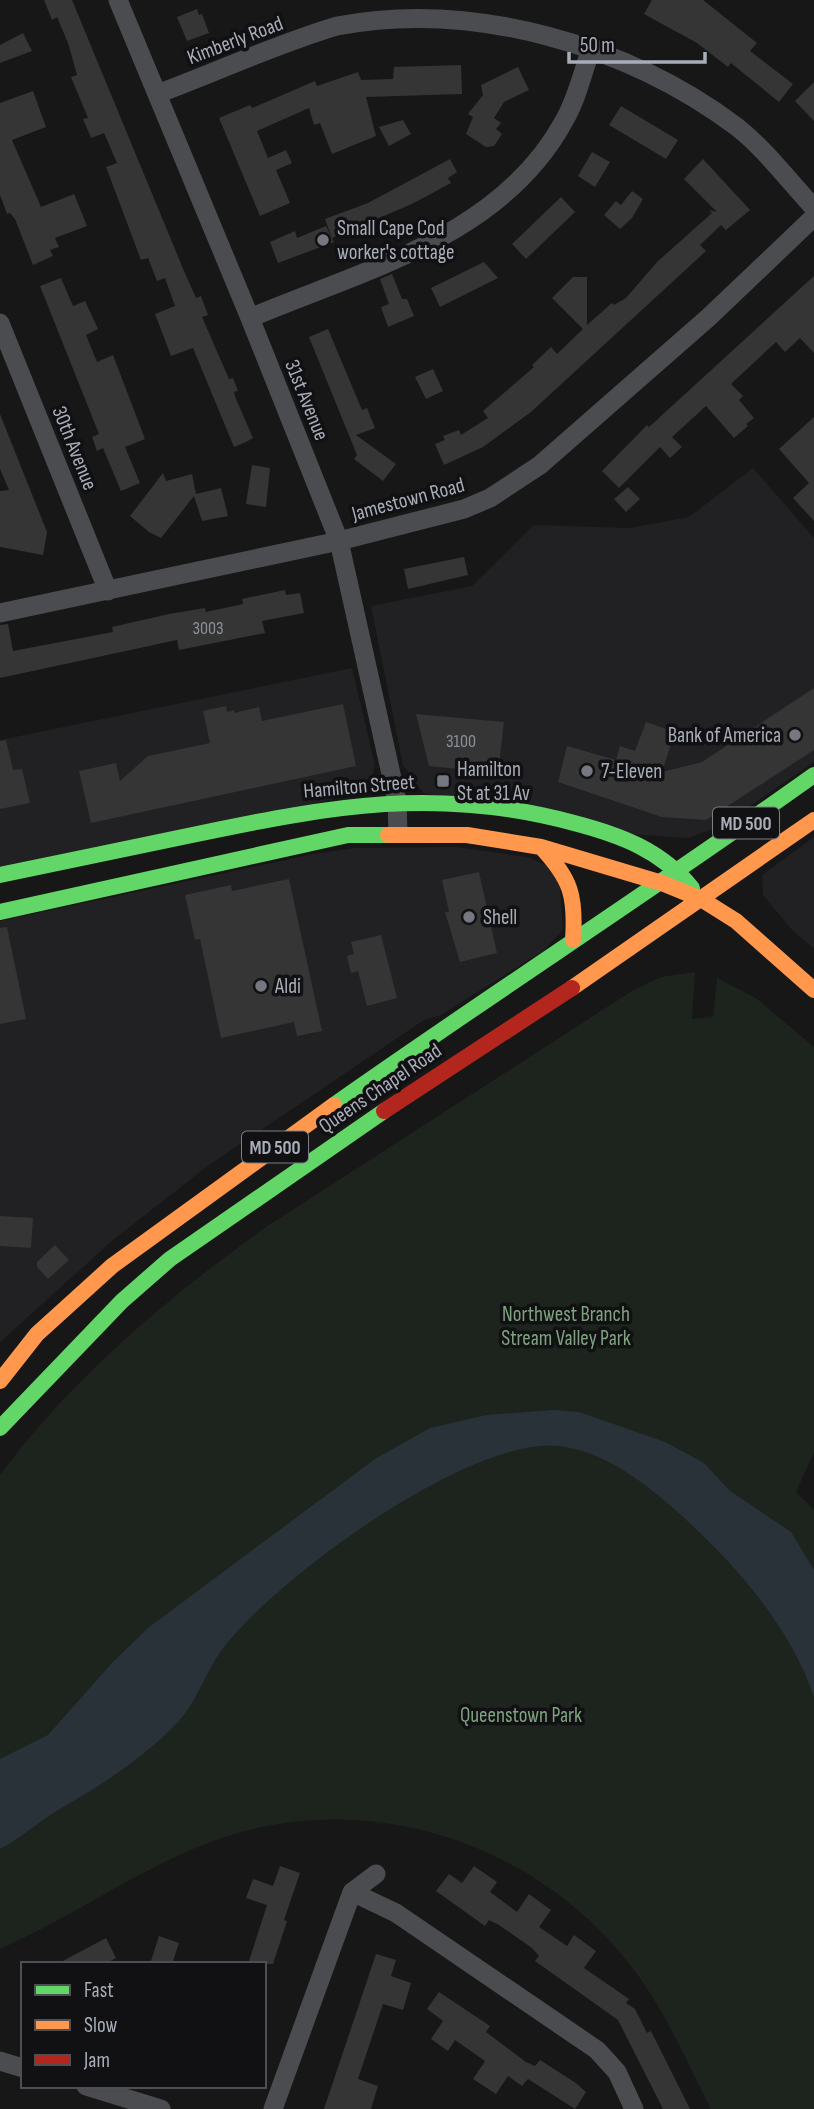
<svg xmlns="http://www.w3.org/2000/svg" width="814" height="2109" font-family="'Sofia Sans Condensed',sans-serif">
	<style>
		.built { fill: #212123 }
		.green { fill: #1d241e }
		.water { fill: #2a3239 }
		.building { fill: #353536 }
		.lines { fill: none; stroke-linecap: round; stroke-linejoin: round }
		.street { stroke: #4b4c50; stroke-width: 19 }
		.fast { stroke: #63d668; stroke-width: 16 }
		.slow { stroke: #ff974d; stroke-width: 16 }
		.jam { stroke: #b3261e; stroke-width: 16 }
		.poi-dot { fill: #757880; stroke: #111113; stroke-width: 2.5 }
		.labels { text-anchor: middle; stroke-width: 7; stroke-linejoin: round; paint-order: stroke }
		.number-label { font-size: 18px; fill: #8b8f98 }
		.shield { fill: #111113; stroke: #7b7e86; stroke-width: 2 }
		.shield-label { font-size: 19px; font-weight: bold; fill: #a8adb8 }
		.street-label { font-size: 21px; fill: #a8adb8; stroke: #111113 }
		.poi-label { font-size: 21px; fill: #a8adb8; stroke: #111113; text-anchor: start }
		.park-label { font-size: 21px; fill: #7fa381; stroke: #111113 }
	</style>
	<rect width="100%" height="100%" fill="#171717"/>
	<path class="built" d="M753 468 814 538V762L721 826 688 838 627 834 423 793 403 765 371 606 472 586 534 525 630 528 689 517Z
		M352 668 375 765 371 784 349 796 0 868V740Z
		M814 837V949L792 930 763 895 762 875Z
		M456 847 527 857 548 866 559 876 563 930 543 951 441 1015 424 1020 209 1165 113 1240 0 1342V921L313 854 356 848Z"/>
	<path class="green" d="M695 972 692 1019 713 1017 717 978 756 998 814 1047V1452L796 1492 814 1510V2109H711C687 2063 666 2012 634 1970 538 1842 366 1785 213 1841 138 1869 73 1917 0 1949V1475C73 1377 167 1298 266 1227L632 991 661 977Z"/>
	<path class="water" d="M553 1410 579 1412 665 1442 704 1463 730 1491 791 1532 814 1570V1697C790 1626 735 1564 681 1515 648 1485 606 1452 560 1446 471 1435 273 1580 221 1651 204 1674 197 1703 176 1724 142 1759 100 1786 58 1810 38 1822 21 1838 0 1849V1759L48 1735 112 1663 148 1628 375 1459 430 1428 487 1415Z"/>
	<path class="building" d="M44 0H72L184 271 196 298 201 296 208 315 202 317 229 379 233 378 238 391 234 392 236 399 253 438 246 442 234 447 193 348 171 356 155 314 175 306 165 278 157 281 148 258 141 260 106 167 117 163 104 133 91 138 83 119 88 118 71 77 77 75 68 43 57 17 52 20Z
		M652 0H703L757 43 750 51 793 84 779 102 731 63 728 67 697 43 644 14Z
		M197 9 199 15 202 14 209 33 187 41 177 17Z
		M23 33 32 51 0 63V45Z
		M461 65 462 94 366 97 376 136 332 154 320 123 314 125 309 108 257 131 268 158 286 150 292 163 276 170 290 203 260 216 219 118 250 105 252 108 315 81 317 86 358 72 361 80 393 79 394 67Z
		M518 67 529 90 504 102 494 118 501 123 496 129 502 134 494 146 486 147 466 134 473 117 468 114 483 95 481 85Z
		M814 82V121L795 101Z
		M33 91 46 127 12 140 41 207 74 194 87 226 55 238 59 247 50 250 53 256 33 265 15 219 10 213 7 214 0 195V103Z
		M621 106 678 140 666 159 609 125Z
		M403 120 411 134 389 146 379 127Z
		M592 152 610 162 595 187 578 176Z
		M450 159 457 172 448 178 451 183 412 204 332 238 325 219 368 203Z
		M703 159 750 210 726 230 721 225 700 245 706 251 531 412 483 447 444 465 435 444 445 440 443 436 459 430 461 435 488 418 483 411 534 367 532 365 551 347 557 354 583 329 552 298 573 277H587V325L612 303 614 305 626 298 657 262 712 213 709 210 717 212 684 179Z
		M632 191 643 199 632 218 620 229 604 215 616 201 621 205Z
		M561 197 575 212 526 259 512 244Z
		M326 226 334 242 278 263 270 242 295 231 297 238Z
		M484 262 498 278 440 307 431 288Z
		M392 274 402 299H407L414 316 388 327 381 307 389 304 380 279Z
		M814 276V353L800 338 785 352 776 342 731 384 743 396 739 400 754 418 746 424 748 426 734 438 706 406 672 437 682 447 670 458 660 447 619 488 602 471 647 425 649 427Z
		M61 278 73 306 85 301 98 329 86 335 97 362 113 355 145 439 125 447 140 483 121 491 103 448 97 451 92 437 99 434 40 286Z
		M328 329 362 410 367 408 375 428 356 435 396 464 383 481 354 459 357 455 309 337Z
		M433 369 443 391 426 399 415 377Z
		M0 414 47 532 43 555 0 547V491L9 490 0 469Z
		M814 417V521L793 498 809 483 779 449Z
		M252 465 270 468 266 507 246 504Z
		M163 473 166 481 192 474 196 494 221 488 228 516 202 521 194 496 161 538 149 532 130 516Z
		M628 487 640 499 626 512 614 499Z
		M464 557 468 575 408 589 404 569Z
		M285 590 286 595 300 593 304 613 262 621 265 633 179 650 177 640 0 678V625L8 624 13 651 113 632 112 627 169 614 205 608 206 612 243 604 242 599Z
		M814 688V750L706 820 662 817 558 782 567 746 616 760 620 746 635 751 646 722 675 732 662 772 702 762Z
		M343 704 356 766 91 823 79 771 116 763 120 781 148 756 210 743 203 711 226 706 227 712 234 710V713L259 707 262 721Z
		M416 714 504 722 498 773 429 766Z
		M6 740 13 770 22 769 30 803 0 809V741Z
		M479 872 497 953 460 962 445 912H449L442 880Z
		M289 879 322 1031 297 1036 294 1022 221 1038 200 939 195 940 185 895 231 885 232 891Z
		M7 927 26 1019 0 1024V928Z
		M381 935 397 998 367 1006 358 971 351 973 347 956 354 954 351 942Z
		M0 1216 33 1218 31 1248 0 1246Z
		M55 1245 69 1260 48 1279 37 1267V1262Z
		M280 1866 300 1873 284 1920 287 1921 273 1964H248L267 1905 246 1898 253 1879 273 1886Z
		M474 1866 497 1882 490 1892 517 1912 529 1894 551 1910 539 1927 567 1946 574 1935 596 1951 584 1968 629 1999 626 2003 635 2009 647 2033 651 2031 690 2109H663L618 2020 535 1961 539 1956 532 1948 499 1925 489 1920 485 1926 436 1891 449 1874 462 1883Z
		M159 1936 179 1943 172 1964H150Z
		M106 1938 116 1958 105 1964H57Z
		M376 1954 396 1960 391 1976 411 1983 403 2010 383 2004 358 2079 378 2086 371 2109H324Z
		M439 1992 490 2026 486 2032 526 2062 535 2066 540 2060 576 2083 586 2092 575 2109 528 2079 522 2086 508 2076 496 2094 473 2079 485 2061 455 2040 448 2051 431 2039 443 2021 427 2009Z"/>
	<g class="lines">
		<path class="street" d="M118 0 250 318 339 541 397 801 398 833
			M157 94C217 72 276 44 337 26 473 0 628 45 737 127 765 149 789 181 814 208
			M250 318C363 270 501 237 564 121 577 99 583 71 592 46
			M0 323 108 591
			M0 613 339 541 464 509 490 498 540 465 709 317 814 217
			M352 1892 396 1913 597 2050 617 2072 634 2109
			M0 2061 23 2068
			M86 2086 161 2109
			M273 2109 352 1892 376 1874"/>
		<path class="fast" d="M0 875C66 861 131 848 197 834 331 806 438 786 574 823 620 835 661 850 692 888
			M0 912 348 835H388
			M334 1105C493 993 656 888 814 775
			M0 1428 122 1301 170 1259 384 1111"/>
		<path class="slow" d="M388 835H467L541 847 662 883 701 899 736 921 814 990
			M541 847C571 879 576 896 573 940
			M572 988 814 820
			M0 1381 37 1334 112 1266 334 1105"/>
		<path class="jam" d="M384 1111 572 988"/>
	</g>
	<g class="poi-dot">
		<circle cx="323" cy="240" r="7"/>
		<circle cx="795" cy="735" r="7"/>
		<circle cx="587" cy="771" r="7"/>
		<rect x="436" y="774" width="14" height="14" rx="3.5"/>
		<circle cx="469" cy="917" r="7"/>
		<circle cx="261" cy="986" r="7"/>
	</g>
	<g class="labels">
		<g class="number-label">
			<text x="208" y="634">3003</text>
			<text x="461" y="747">3100</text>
		</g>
		<g class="shield">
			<rect x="713" y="807.5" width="66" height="31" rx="5"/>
			<rect x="242" y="1131.5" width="66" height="31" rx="5"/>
		</g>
		<g class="shield-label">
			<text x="746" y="830">MD 500</text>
			<text x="275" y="1154">MD 500</text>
		</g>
		<g class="street-label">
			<text transform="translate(235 40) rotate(-21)" y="7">Kimberly Road</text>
			<text transform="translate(307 400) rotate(68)" y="7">31st Avenue</text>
			<text transform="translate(75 448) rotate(68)" y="7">30th Avenue</text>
			<text transform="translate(408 499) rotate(-15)" y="7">Jamestown Road</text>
			<text transform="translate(359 786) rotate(-5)" y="7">Hamilton Street</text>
			<text transform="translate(380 1088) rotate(-34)" y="7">Queens Chapel Road</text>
		</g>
		<g class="poi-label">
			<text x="337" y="235">Small Cape Cod<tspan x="337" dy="24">worker's cottage</tspan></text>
			<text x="781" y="742" text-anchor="end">Bank of America</text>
			<text x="457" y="776">Hamilton<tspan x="457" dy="24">St at 31 Av</tspan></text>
			<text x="601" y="778">7-Eleven</text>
			<text x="483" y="924">Shell</text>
			<text x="275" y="993">Aldi</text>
		</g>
		<g class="park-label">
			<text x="566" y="1321">Northwest Branch<tspan x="566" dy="24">Stream Valley Park</tspan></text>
			<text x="521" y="1722">Queenstown Park</text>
		</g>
	</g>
	<rect x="21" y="1962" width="245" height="126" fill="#111113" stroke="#4d4f55" stroke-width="2"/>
	<rect x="35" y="1985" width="35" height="10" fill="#63d668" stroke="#4d4f55" stroke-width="2"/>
	<text x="84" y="1997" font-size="21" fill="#a8adb8">Fast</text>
	<rect x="35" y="2020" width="35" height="10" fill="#ff974d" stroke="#4d4f55" stroke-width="2"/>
	<text x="84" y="2032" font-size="21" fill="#a8adb8">Slow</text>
	<rect x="35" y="2055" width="35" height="10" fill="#b3261e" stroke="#4d4f55" stroke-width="2"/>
	<text x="84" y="2067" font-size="21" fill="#a8adb8">Jam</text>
	<path d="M569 52v10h136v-10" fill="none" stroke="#a8adb8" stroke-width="3.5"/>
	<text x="580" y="52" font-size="21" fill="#a8adb8" stroke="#111113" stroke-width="5" paint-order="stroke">50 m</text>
</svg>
